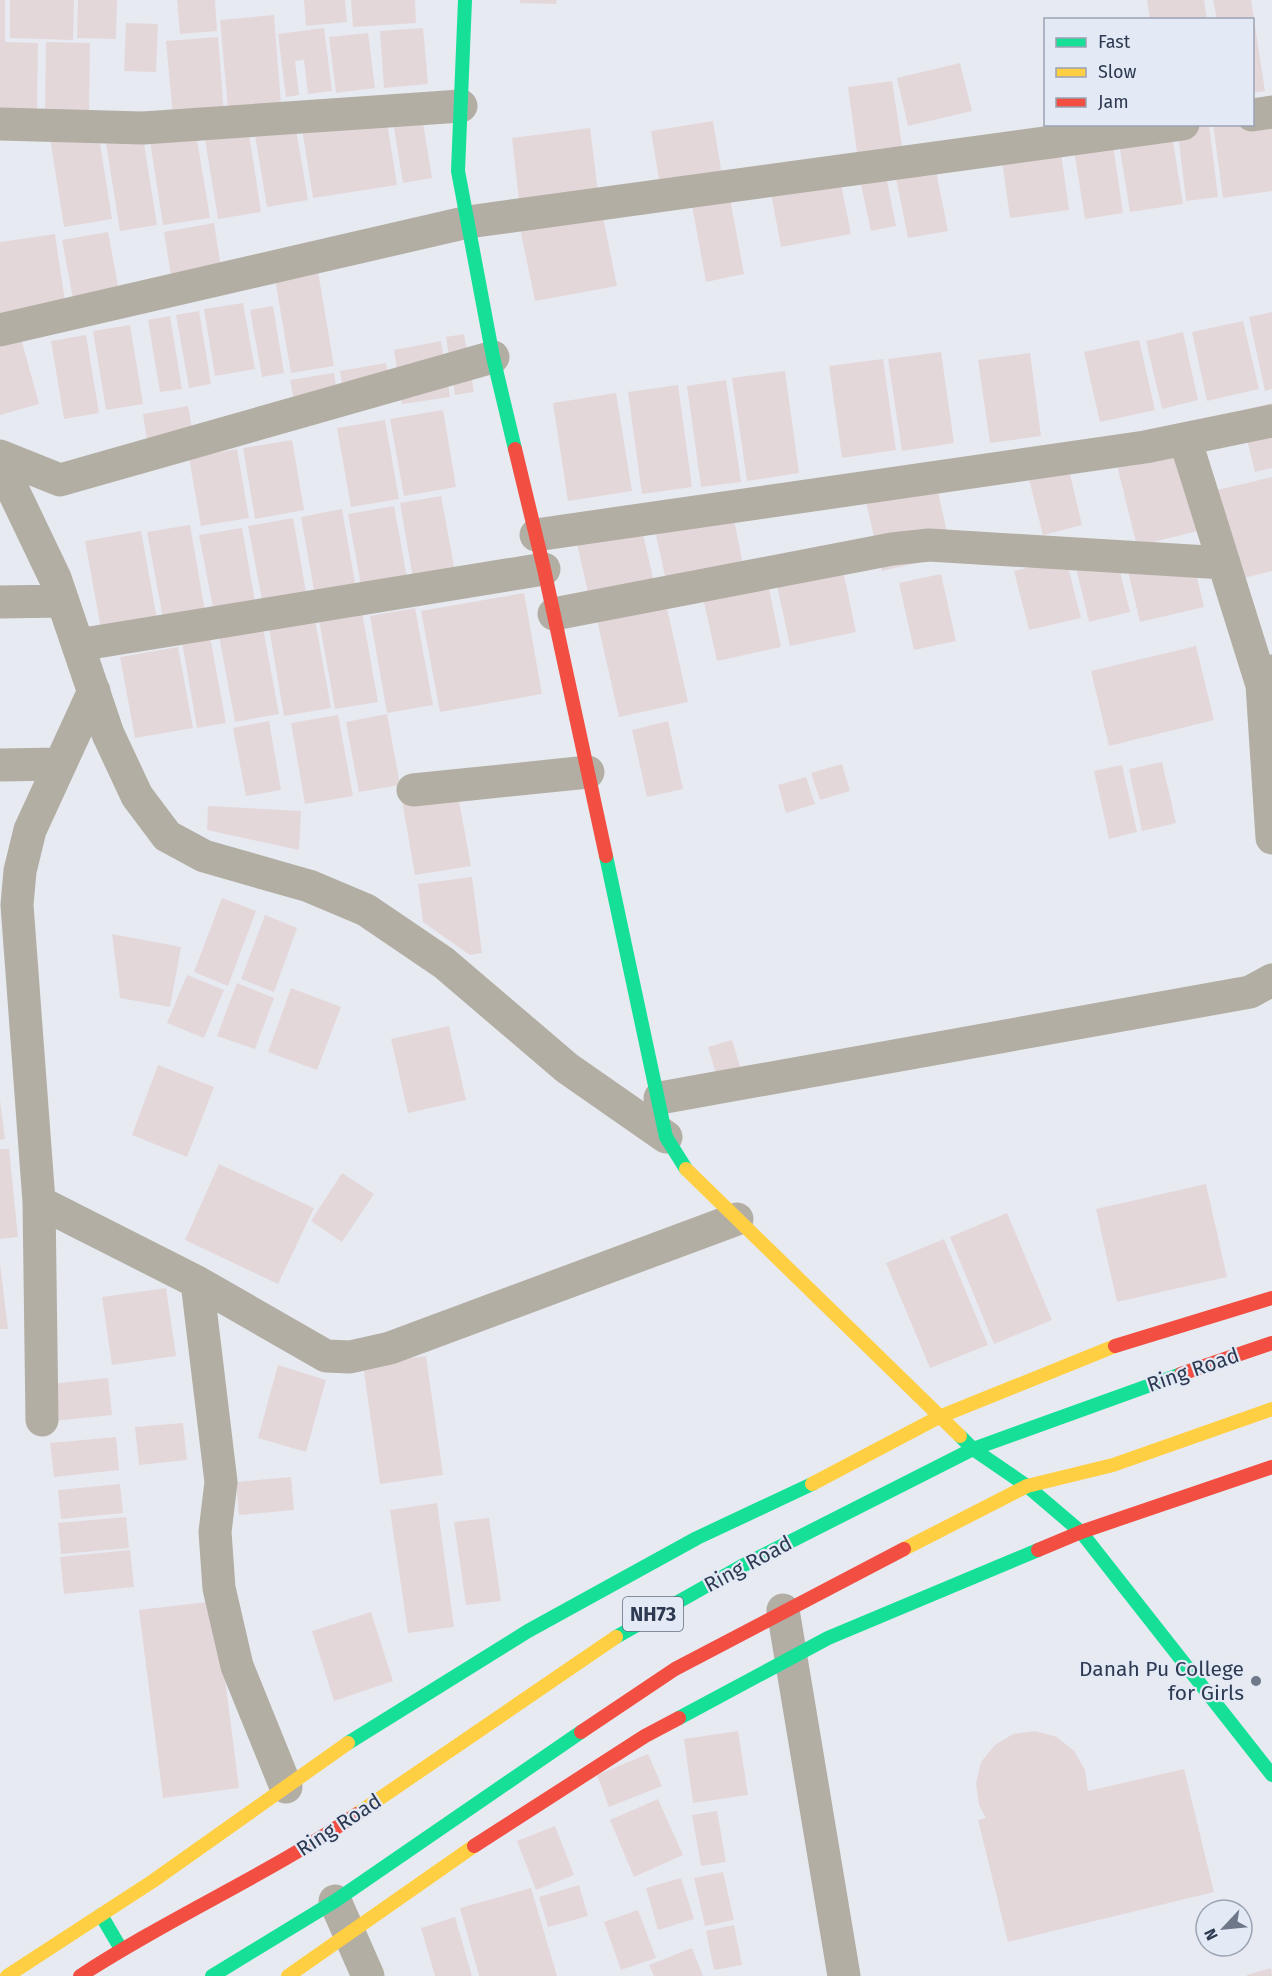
<svg xmlns="http://www.w3.org/2000/svg" width="1272" height="1976" font-family="'Fira Sans',sans-serif">
	<style>
		.building { fill: #e4d7da }
		.lines { fill: none; stroke-linecap: round; stroke-linejoin: round }
		.street { stroke: #b3aea4; stroke-width: 33 }
		.fast { stroke: #16e098; stroke-width: 14 }
		.slow { stroke: #ffcf43; stroke-width: 14 }
		.jam { stroke: #f24e42; stroke-width: 14 }
		.poi-dot { fill: #6e7889; stroke: #e3e9f5; stroke-width: 2 }
		.labels { text-anchor: middle; stroke-width: 4.5; stroke-linejoin: round; paint-order: stroke }
		.shield { fill: #e3e9f5; stroke: #646e82; stroke-width: 1.5 }
		.shield-label { font-size: 20px; font-weight: bold; fill: #2d3a51 }
		.street-label { font-size: 21px; fill: #2d3a51; stroke: #e3e9f5 }
		.poi-label { font-size: 21px; fill: #2d3a51; stroke: #e3e9f5; text-anchor: end }
	</style>
	<rect width="100%" height="100%" fill="#e7eaf1"/>
	<path class="building" d="M0 0H5V42L38 43 37 113 0 112Z
		M10 0H74L73 40 10 38Z
		M78 0H117L116 39 77 38Z
		M177 0H215L217 31 180 34Z
		M304 0H345L347 22 306 26Z
		M351 0H415L416 23 353 27Z
		M520 0H557L556 4 520 3Z
		M1147 0H1204L1207 20H1150Z
		M1213 0H1251L1265 91 1252 93 1253 20H1217Z
		M274 15 281 105 228 109 220 20Z
		M126 23 158 24 156 72 124 71Z
		M324 28 332 91 308 94 304 60 295 61 299 95 286 97 278 34Z
		M423 28 428 84 384 88 380 31Z
		M368 33 375 88 336 93 329 37Z
		M218 37 224 113 173 117 166 41Z
		M46 42 90 43 89 114H45Z
		M960 63 972 111 908 126 897 78Z
		M892 81 902 146 857 152 848 87Z
		M418 93 432 178 403 183 389 98Z
		M383 97 397 185 313 198 299 110Z
		M293 111 308 200 267 207 252 118Z
		M247 121 261 212 218 219 203 127Z
		M713 121 723 181 661 191 651 131Z
		M1272 123V191L1223 198 1213 124Z
		M1209 124 1218 197 1186 201 1177 126Z
		M195 128 210 218 163 225 149 135Z
		M590 128 598 192 519 201 512 138Z
		M1171 129 1183 204 1130 212 1118 137Z
		M98 131 112 219 64 227 50 138Z
		M143 137 157 225 120 231 106 143Z
		M1112 138 1123 213 1085 219 1073 144Z
		M1060 146 1069 210 1010 218 1001 154Z
		M934 161 948 231 908 238 894 169Z
		M884 166 896 226 871 231 858 171Z
		M840 179 851 234 781 247 771 193Z
		M729 193 744 274 706 282 691 200Z
		M602 212 617 286 535 301 520 228Z
		M214 223 225 293 175 300 164 232Z
		M108 232 122 307 76 315 62 240Z
		M55 234 66 308 0 318V242Z
		M317 266 334 366 291 373 274 273Z
		M243 303 255 369 215 376 204 309Z
		M273 306 284 373 262 377 250 310Z
		M199 311 211 384 189 388 176 315Z
		M1272 312V389L1265 391 1249 317Z
		M170 316 182 389 160 392 148 320Z
		M1243 321 1259 389 1207 401 1192 332Z
		M17 324 39 404 0 415V329Z
		M130 325 143 404 106 410 93 331Z
		M1183 332 1198 400 1162 409 1146 341Z
		M464 334 474 392 455 395 446 337Z
		M86 335 99 413 64 419 51 341Z
		M1139 340 1155 410 1100 422 1084 352Z
		M441 341 450 397 402 404 394 350Z
		M941 352 954 443 902 451 888 359Z
		M1030 353 1041 436 990 443 978 360Z
		M883 359 896 450 842 458 829 366Z
		M386 363 392 401 346 408 340 371Z
		M785 371 799 473 747 481 732 378Z
		M334 373 340 409 297 416 290 380Z
		M726 380 741 482 701 487 687 386Z
		M678 385 692 487 642 494 628 392Z
		M616 393 632 491 568 501 553 403Z
		M1272 403V468L1255 472 1240 411Z
		M188 406 193 433 147 440 143 414Z
		M443 410 456 487 404 496 390 419Z
		M385 420 399 499 351 507 337 428Z
		M1177 429 1202 530 1137 546 1112 445Z
		M292 440 304 510 255 519 243 448Z
		M237 449 249 518 201 526 189 458Z
		M1064 449 1082 525 1043 535 1024 459Z
		M1272 477V571L1231 581 1209 492Z
		M936 483 952 555 882 571 865 498Z
		M441 496 458 588 416 596 400 503Z
		M730 501 743 564 666 580 652 518Z
		M394 506 410 594 364 602 348 514Z
		M637 507 657 596 592 610 572 522Z
		M342 509 355 583 314 590 301 517Z
		M293 518 306 592 262 600 248 526Z
		M190 525 205 611 163 618 147 532Z
		M242 528 255 601 213 608 199 535Z
		M141 531 157 619 101 629 85 541Z
		M1114 547 1130 612 1089 622 1073 556Z
		M1190 548 1204 607 1140 622 1126 563Z
		M1066 559 1081 618 1029 630 1014 571Z
		M842 566 856 632 790 646 776 581Z
		M941 574 956 641 914 650 899 583Z
		M768 584 781 647 717 661 703 598Z
		M524 593 542 694 440 712 421 611Z
		M666 604 688 702 619 717 597 620Z
		M415 608 433 705 387 713 370 616Z
		M362 612 378 702 335 709 319 620Z
		M315 620 331 708 284 716 269 628Z
		M263 628 279 714 235 722 219 636Z
		M210 637 226 723 197 728 182 642Z
		M1196 646 1214 720 1109 746 1091 671Z
		M178 647 193 728 135 738 120 657Z
		M387 714 400 785 359 792 346 722Z
		M338 715 353 796 305 804 291 723Z
		M269 721 281 790 246 796 233 728Z
		M668 721 683 789 647 797 632 730Z
		M1162 762 1176 823 1142 831 1129 769Z
		M842 764 850 791 820 800 811 773Z
		M1122 765 1137 832 1109 839 1094 771Z
		M806 777 815 804 786 813 778 785Z
		M456 785 471 866 415 875 401 795Z
		M208 806 301 811 299 850 207 830Z
		M472 877 482 953 470 955 423 922 418 884Z
		M222 898 256 911 228 986 194 972Z
		M265 915 297 928 274 992 241 979Z
		M112 934 181 947 170 1007 120 998Z
		M187 975 224 990 204 1038 167 1023Z
		M237 983 274 998 255 1049 217 1036Z
		M291 988 341 1007 317 1070 268 1052Z
		M449 1026 466 1100 408 1113 391 1039Z
		M732 1040 748 1092 724 1100 708 1047Z
		M158 1065 214 1087 187 1157 132 1135Z
		M0 1100 5 1139 0 1140Z
		M0 1149H9L18 1237 0 1239Z
		M219 1164 314 1208 278 1284 185 1240Z
		M342 1173 374 1194 342 1242 311 1221Z
		M1206 1184 1227 1277 1117 1302 1096 1209Z
		M1007 1213 1052 1320 994 1344 950 1237Z
		M944 1239 988 1345 930 1368 886 1263Z
		M0 1264 8 1329H0Z
		M166 1288 176 1356 112 1365 102 1297Z
		M426 1356 443 1475 380 1484 363 1365Z
		M278 1365 326 1380 306 1452 258 1438Z
		M108 1378 112 1415 53 1421 49 1384Z
		M183 1423 187 1460 139 1465 135 1427Z
		M116 1437 119 1470 54 1477 50 1443Z
		M291 1477 294 1510 239 1515 236 1482Z
		M120 1484 123 1513 61 1519 58 1490Z
		M437 1503 454 1627 408 1633 390 1510Z
		M126 1517 129 1548 61 1554 58 1523Z
		M489 1518 501 1601 466 1605 454 1522Z
		M130 1550 134 1587 64 1594 60 1557Z
		M215 1601 239 1788 163 1798 139 1610Z
		M371 1612 393 1681 334 1701 312 1631Z
		M738 1731 748 1795 693 1803 684 1739Z
		M1035 1731 1057 1737 1074 1751 1085 1770 1088 1791 1184 1769 1214 1892 1008 1942 978 1820 986 1818 979 1805 976 1783 981 1762 995 1745 1013 1734Z
		M648 1754 662 1786 609 1807 597 1775Z
		M658 1799 683 1855 634 1877 610 1820Z
		M717 1811 726 1862 701 1866 692 1815Z
		M555 1826 574 1875 536 1890 517 1841Z
		M723 1872 734 1920 705 1926 694 1878Z
		M681 1878 694 1919 658 1930 646 1888Z
		M579 1885 588 1916 548 1927 539 1897Z
		M531 1888 557 1976H479L460 1908Z
		M638 1910 656 1958 621 1970 604 1922Z
		M455 1917 472 1976H435L421 1928Z
		M734 1925 742 1965 714 1970 706 1931Z
		M692 1948 703 1976H654L649 1965Z
		M1271 1968 1272 1976H1247V1975Z"/>
	<g class="lines">
		<path class="street" d="M1252 115 1272 112
			M0 124 143 128 461 106
			M0 330 468 222 1183 124
			M1185 439 1262 685
			M0 456 60 480 493 357
			M0 463 55 578 108 734 137 796 167 836 204 856 309 886 366 910 444 963 567 1068 666 1137
			M536 535 1145 447 1272 421
			M0 602 63 601
			M554 614 892 549 929 545 1224 563
			M78 645 544 569
			M1272 671 1262 685 1272 838
			M94 691 30 830 20 871 17 905 39 1202 197 1282 221 1482 215 1532 219 1588 237 1666 286 1787
			M0 765 60 764
			M413 790 588 772
			M660 1098 1250 992 1272 980
			M39 1202 42 1420
			M197 1282 326 1356 350 1357 390 1348 737 1219
			M783 1610 844 1976
			M335 1901 368 1976"/>
		<path class="fast" d="M465 0 458 171 493 357 515 449
			M606 856 666 1137 686 1169
			M960 1436 973 1449 1027 1486 1081 1532 1272 1775
			M616 1637 740 1567 973 1449 1181 1374
			M679 1718 828 1638 1038 1550
			M348 1743 528 1631 697 1538 812 1484
			M101 1915 121 1949
			M212 1976 335 1901 581 1732"/>
		<path class="slow" d="M686 1169 960 1436
			M812 1484 939 1417 1115 1346
			M904 1549 1027 1486 1113 1465 1272 1409
			M357 1814 616 1637
			M7 1976 153 1881 348 1743
			M288 1976 474 1846"/>
		<path class="jam" d="M515 449 544 569 606 856
			M1115 1346 1272 1298
			M1181 1374 1272 1343
			M1038 1550 1081 1532 1272 1467
			M581 1732 675 1669 904 1549
			M474 1846 645 1736 679 1718
			M80 1976C170 1917 269 1874 357 1814"/>
	</g>
	<circle class="poi-dot" cx="1256" cy="1681" r="6"/>
	<g class="labels">
		<rect class="shield" x="623" y="1597" width="60" height="34" rx="4.5"/>
		<g class="shield-label">
			<text x="653" y="1621">NH73</text>
		</g>
		<g class="street-label">
			<text transform="translate(1193 1370) rotate(-19)" y="7">Ring Road</text>
			<text transform="translate(748 1564) rotate(-28)" y="7">Ring Road</text>
			<text transform="translate(339 1825) rotate(-33)" y="7">Ring Road</text>
		</g>
		<g class="poi-label">
			<text x="1244" y="1676">Danah Pu College<tspan x="1244" dy="24">for Girls</tspan></text>
		</g>
	</g>
	<rect x="1044" y="18" width="210" height="108" fill="#e3e9f5" stroke="#9aa3b3" stroke-width="1.5"/>
	<rect x="1056" y="38" width="30" height="9" fill="#16e098" stroke="#9aa3b3" stroke-width="1.5"/>
	<text x="1098" y="48" font-size="18" fill="#2d3a51">Fast</text>
	<rect x="1056" y="68" width="30" height="9" fill="#ffcf43" stroke="#9aa3b3" stroke-width="1.5"/>
	<text x="1098" y="78" font-size="18" fill="#2d3a51">Slow</text>
	<rect x="1056" y="98" width="30" height="9" fill="#f24e42" stroke="#9aa3b3" stroke-width="1.5"/>
	<text x="1098" y="108" font-size="18" fill="#2d3a51">Jam</text>
	<g transform="translate(1224 1928) rotate(244)"><circle r="28" fill="#e3e9f5" stroke="#9aa3b3" stroke-width="1.5"/>
	<path d="M0-4.5L10 22L0 15L-10 22Z" fill="#6e7889"/>
	<text y="-9" font-size="16" font-weight="bold" text-anchor="middle" fill="#2d3a51">N</text>
	</g>
</svg>
